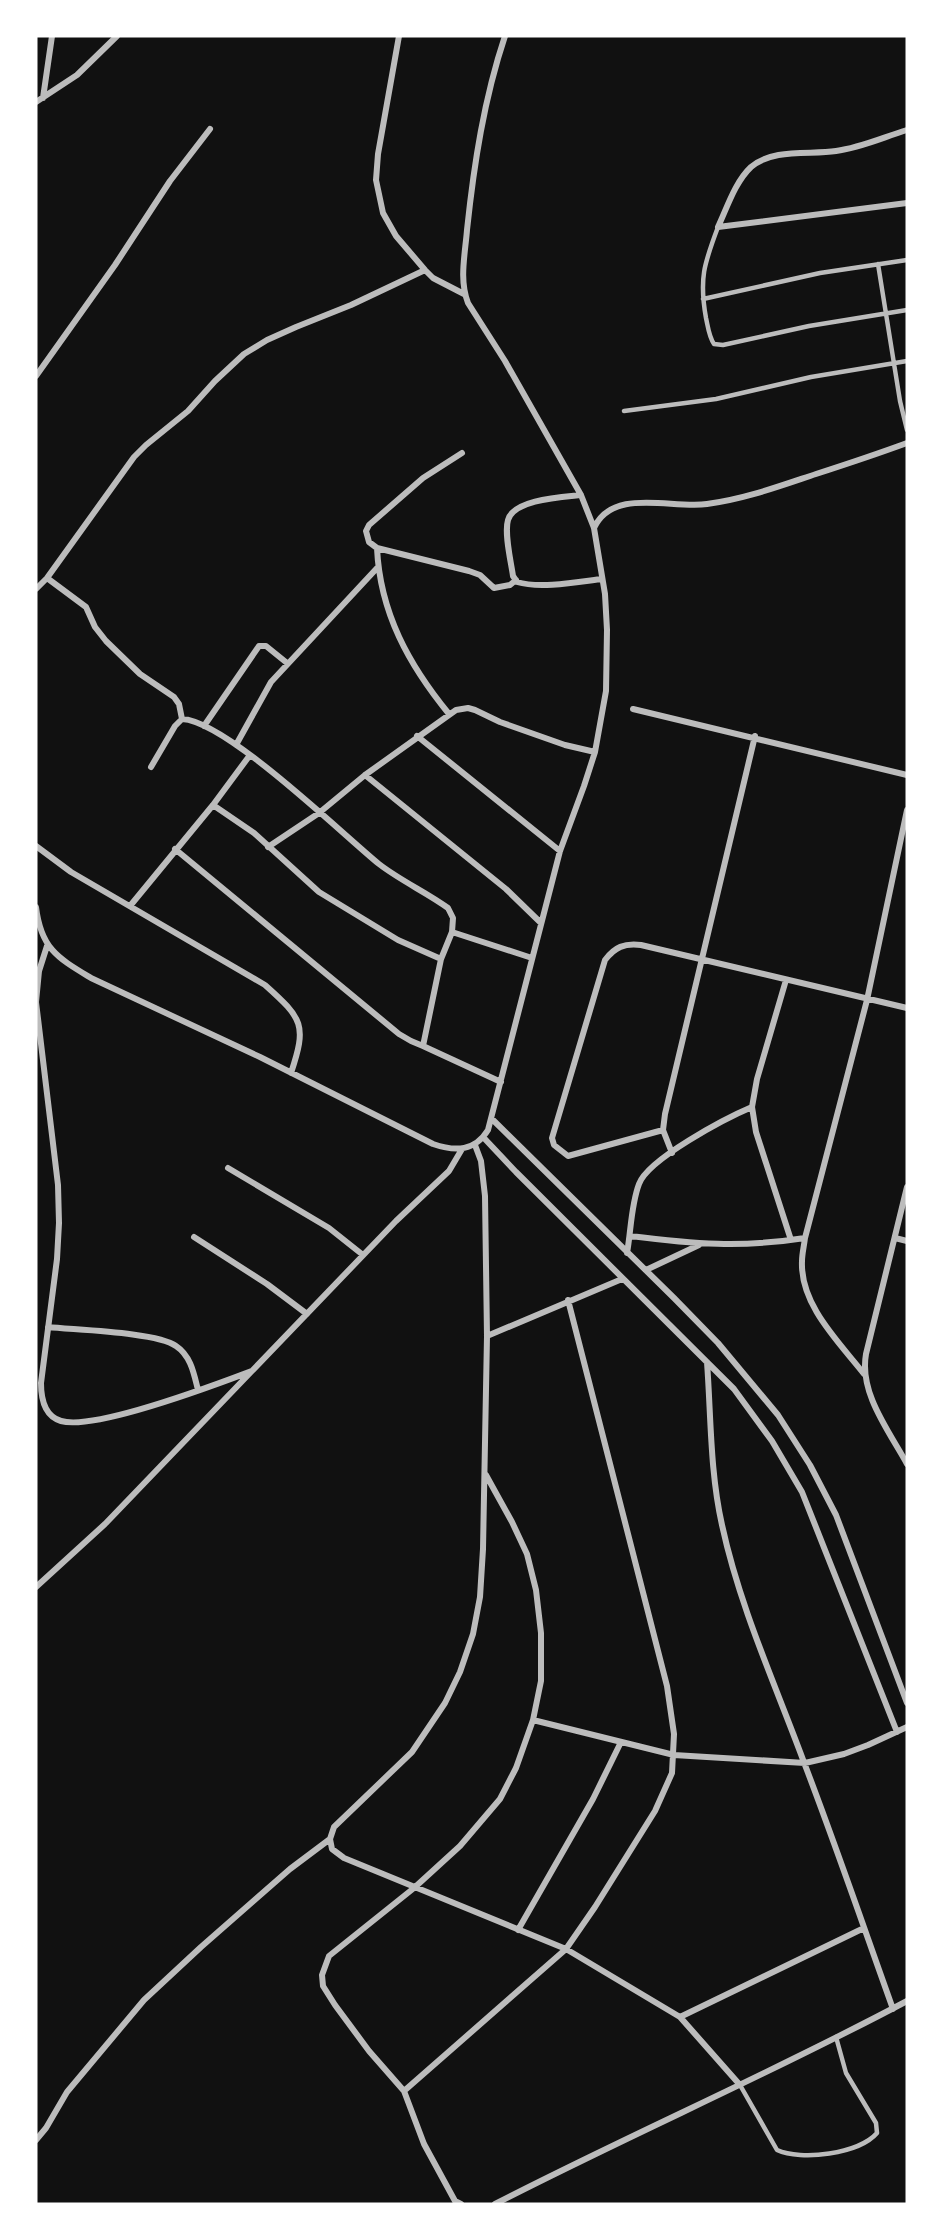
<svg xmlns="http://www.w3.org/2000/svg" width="943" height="2240" font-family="'Playfair Display',serif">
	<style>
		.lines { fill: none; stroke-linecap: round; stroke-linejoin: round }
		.service { stroke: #bcbcbc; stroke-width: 4.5 }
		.minor { stroke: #bcbcbc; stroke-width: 6 }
	</style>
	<rect width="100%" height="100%" fill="#111"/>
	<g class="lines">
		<path class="service" d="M718 227C704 264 699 279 706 318 708 327 709 337 714 344L723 345 809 326 907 310
			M878 264 900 401 907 430
			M703 299 820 273 907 260
			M624 411 716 399 811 377 907 361
			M740 2085 777 2150C801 2161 859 2154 877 2133L876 2123 846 2073 836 2037"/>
		<path class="minor" d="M399 36 378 154 376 180 383 213 396 236 425 270 433 278 464 294
			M43 98 52 36
			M36 102 77 75 117 36
			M718 227C727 208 735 182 751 167 773 148 810 155 836 151 860 148 884 137 907 130
			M718 227 907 203
			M36 376 115 265 170 181 210 129
			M462 453 423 478 369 525 366 531 369 542 377 548 469 571 480 575 494 588 510 585 516 580
			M581 495C563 497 514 499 508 520 504 533 511 562 513 576L517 582C540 589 578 582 602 579
			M594 528C613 487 671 509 707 504 745 499 780 486 816 474 847 464 877 454 907 443
			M377 548C380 613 409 665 449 714
			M47 578 86 607 95 627 106 641 140 674 174 697 179 704 182 719
			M36 589 47 578 134 457 146 445 188 411 215 381 244 354 267 340 296 327 351 305 425 270
			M633 709 907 775
			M204 726 259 646H266L287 663
			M417 736 560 851
			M236 745 271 682 378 567
			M151 767 175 726 182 719C226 721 340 832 379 864 401 881 426 892 448 908L453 918 452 932
			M365 775 506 889 541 923
			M213 805 254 833 319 892 398 940 441 959
			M36 846 71 872 265 985C303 1019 307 1025 291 1073
			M268 847 319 813 365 775 456 710 468 708 475 710 500 722 565 745 595 752
			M175 849 399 1034 411 1041 423 1046
			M130 906 213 805 250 755
			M36 907C41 949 58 958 91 978L260 1057 433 1144C456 1152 475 1151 488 1130L560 851 584 786 595 752 606 691 607 630 605 594 594 528 581 495 505 361 468 303C459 280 465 255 467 230 474 164 484 99 505 36
			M47 946 39 971 36 1002 58 1185 59 1223 57 1259 41 1383C41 1398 44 1416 61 1421 94 1431 215 1385 252 1371
			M786 980 757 1079 752 1107 756 1132 791 1240
			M501 1082 423 1046 441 959 452 932 532 958
			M492 1119 674 1298 718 1343 778 1415 810 1465 836 1515 907 1703
			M663 1130 568 1156 554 1145 552 1138 605 960C615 947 624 943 641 945L907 1008
			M483 1137 516 1172 734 1389 772 1441 802 1492 897 1732
			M475 1145 481 1161 485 1196 487 1336 483 1549 480 1597 473 1634 460 1672 445 1703 412 1752 334 1827 330 1839 332 1849 344 1858 566 1949 680 2017 740 2085
			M672 1153 663 1130 665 1114 755 736
			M228 1168 329 1228 363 1255
			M907 1187 866 1354C859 1393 889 1431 907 1464
			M630 1236C693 1244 742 1248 805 1238
			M194 1237 267 1284 307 1314
			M895 1238 907 1241
			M627 1253C631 1231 631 1205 639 1184 648 1159 726 1118 752 1107
			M646 1270 699 1245
			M48 1327C75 1330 157 1332 176 1346 191 1356 194 1374 198 1390
			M487 1336 622 1279
			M707 1362C711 1416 710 1472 722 1525 740 1608 776 1686 805 1765 836 1846 864 1928 893 2009
			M864 1374C839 1342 800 1305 802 1261 802 1254 804 1246 805 1238L867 1000 907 810
			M36 1587 105 1524 396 1221 449 1171 462 1149
			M533 1720 674 1755 805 1763 844 1754 868 1745 907 1727
			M518 1930 593 1799 621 1742
			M680 2017 864 1928
			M404 2091 369 2051 335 2005 323 1986 322 1975 329 1956 414 1888 460 1846 500 1799 516 1768 533 1720 541 1681V1633L536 1590 527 1554 512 1522 486 1475
			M36 2140 46 2128 67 2092 144 2000 201 1947 290 1869 330 1839
			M461 2204 455 2201 424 2144 404 2091 566 1949 595 1907 655 1811 672 1773 674 1734 667 1686 568 1300
			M495 2204C631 2134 772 2073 907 2001"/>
	</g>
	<rect width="943" height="2240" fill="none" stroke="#ffffff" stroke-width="75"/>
</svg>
